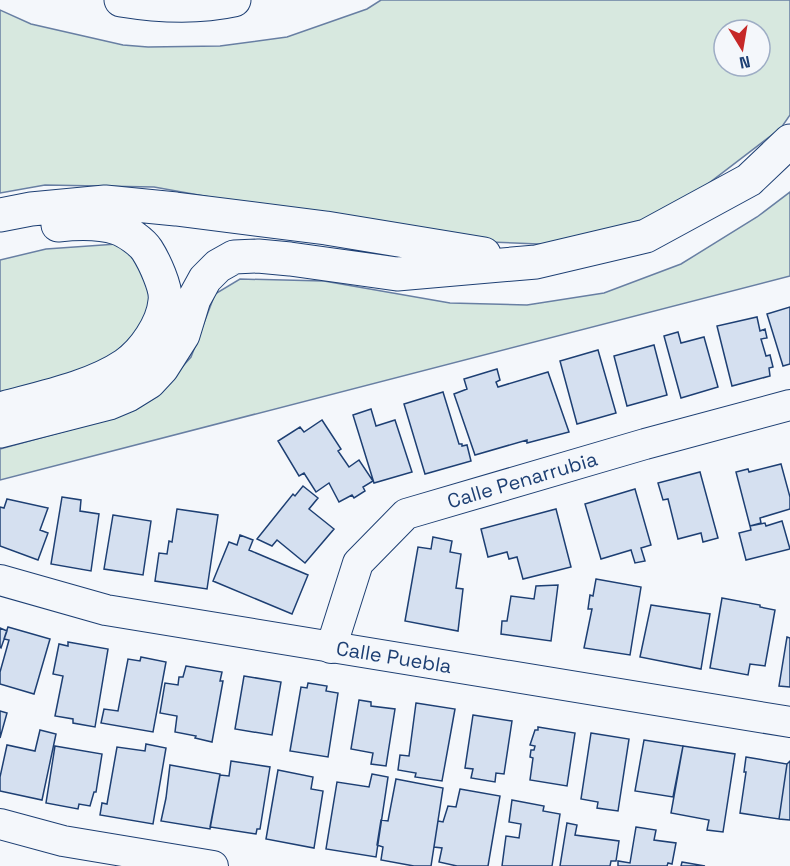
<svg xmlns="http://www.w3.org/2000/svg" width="790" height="866" font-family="'Space Grotesk',sans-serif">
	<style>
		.green { fill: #d7e8df; stroke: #687fa3; stroke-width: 1.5; fill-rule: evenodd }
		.building { fill: #d5e0f0; stroke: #1d3f73; stroke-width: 1.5 }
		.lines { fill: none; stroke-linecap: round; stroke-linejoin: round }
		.minor-casing { stroke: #1d3f73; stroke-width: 32 }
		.highway-casing { stroke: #1d3f73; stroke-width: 35 }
		.minor { stroke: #f4f7fb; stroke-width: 30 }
		.highway { stroke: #f4f7fb; stroke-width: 33 }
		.labels { text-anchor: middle; stroke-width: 4.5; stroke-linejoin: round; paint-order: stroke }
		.street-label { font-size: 20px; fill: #1d3f73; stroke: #f4f7fb }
	</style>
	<rect width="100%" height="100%" fill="#f4f7fb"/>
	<path class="green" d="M381 0H790V115L781 128 688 199 636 223 563 245 490 242 316 216 154 187 45 185 0 193V10L31 24 123 45 148 47 220 46 287 37 367 9ZM724 30H760V66H724Z
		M790 192V276L0 480V449L91 424 154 398 191 357 215 294 240 279 324 281 450 303 527 305 604 293 681 264 757 217Z
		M117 244 140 262 152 286 149 320 100 367 0 400V260L46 249Z"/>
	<path class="building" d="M790 307V364L783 366 767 314Z
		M757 317 760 331 765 329 767 338 761 339 766 356 770 355 773 367 769 368 770 376 732 386 717 326Z
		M678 332 681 343 704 337 718 387 681 398 664 336Z
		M654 345 667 395 627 406 614 356Z
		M598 350 616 413 577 424 560 361Z
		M497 369 500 380 496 382 498 387 548 372 569 432 527 443V440L475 455 454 394 467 389 464 379Z
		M443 392 459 444H462V446L467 445 471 461 425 474 404 404Z
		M371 409 376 426 395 420 412 472 374 483 353 415Z
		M322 420 341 449 338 451 349 467 359 460 373 481 363 487 365 491 354 498 352 495 339 502 329 483 316 492 304 473 299 476 278 441 300 427 304 432Z
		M781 464 790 497V509L760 518 761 523 750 526 736 472 748 469 749 472Z
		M700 472 718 538 703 542 701 533 678 539 668 499 663 500 658 483Z
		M303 486 318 498 309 509 334 529 305 563 277 540 272 546 257 539 293 494 295 496Z
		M635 489 651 545 641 548 645 561 635 563 631 550 601 559 585 504Z
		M62 497 81 500 80 511 99 514 91 571 51 564Z
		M7 499 48 508 40 530 48 533 38 560 0 546V507L4 508Z
		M177 509 218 515 207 589 155 581 159 553 167 554 169 541 172 542Z
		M556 509 571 567 523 579 517 557 509 559 507 552 488 557 481 529Z
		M113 515 151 521 143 575 104 569Z
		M782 521 790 549 746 560 739 533 751 530 750 526 765 523 766 526Z
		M240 535 253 540 249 550 308 575 292 614 213 581 229 542 237 545Z
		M433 537 452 541 450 552 461 554 456 588 463 589 458 631 405 621 418 547 431 549Z
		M596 579 641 587 630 655 584 648 592 609H588L590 595 593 596Z
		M558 585 551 641 501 634 502 621H507L511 596 534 599 536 586Z
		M722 598 760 605V607L775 610 765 666 750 664 748 675 710 668Z
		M651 605 710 614 701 669 640 657Z
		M8 627 50 639 34 694 0 684V672L9 640 4 639Z
		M0 628 7 631 1 648 0 647Z
		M787 637 790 638V687L779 686Z
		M68 642 108 649 95 727 73 723V719L55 716 63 676 53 674 59 644 68 646Z
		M141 657 166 662 153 732 101 723 104 709 118 711 128 659 140 661Z
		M186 666 222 672 220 681H223L212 742 195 738 196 736 175 732 177 716 160 713 165 683 178 685 179 677H183Z
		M244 676 281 682 272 735 235 729Z
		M308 683 327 686 326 691 338 693 328 757 290 751 301 687 307 688Z
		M359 700 371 702V706L395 709 386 766 371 764 373 753 351 749Z
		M416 703 455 709 442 781 415 777 416 773 398 770 400 755 409 756Z
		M0 711 7 713 0 738Z
		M473 715 512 721 504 774 496 773 495 782 471 778 473 769 465 768Z
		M538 727 575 733 567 786 530 780 533 758 530 757 531 750H534L535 746 530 745 535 730H538Z
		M40 730 56 734 42 800 0 791V777L7 745 35 751Z
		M591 733 629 739 618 811 597 808 598 802 581 799Z
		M644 740 683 746 673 797 635 791Z
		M146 744 166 748 153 824 100 815 102 803 107 804 117 747 145 751Z
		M55 746 102 754 96 792H94L90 806 79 804 78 809 46 803Z
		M683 746 735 754 723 832 707 830 709 820 671 813Z
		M746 757 787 764 779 819 740 813 746 772H744Z
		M231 761 270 767 260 829H257L256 834 210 827 220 775 229 776Z
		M790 761V820L779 819 787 764Z
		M170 765 220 774 210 829 161 821 166 798Z
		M278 770 313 777 311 789 323 791 314 848 266 839Z
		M372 774 388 777 376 857 326 849 337 782 369 787Z
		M396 779 443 788 431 866H414L381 860 383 847 377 845 381 820 388 821Z
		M460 789 500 796 488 866H457L439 862 442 848 434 847 438 821 443 822 448 806 456 807Z
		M512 800 544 806 543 811 560 814 552 866H502L506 836 519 838 521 824 509 822Z
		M567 823 577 825 575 835 619 841 616 861H611L610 866H560Z
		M636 827 656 830 654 840 676 843 672 864 668 863 667 866H618V861L630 863Z
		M682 862 705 866H681Z"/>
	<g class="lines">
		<g class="minor-casing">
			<g id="minor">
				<path id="s1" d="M0 580 106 610 790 722"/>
				<path id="s2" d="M331 648 358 563 406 514 645 444 790 405"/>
				<path d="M0 824 63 841 213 866"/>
			</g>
		</g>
		<g class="highway-casing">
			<path id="highway" d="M121 0C158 6 198 8 234 0
				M0 215 31 209 105 202 176 209 326 228 484 254
				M0 409C40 398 91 388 125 365 144 352 163 324 165 301 167 288 154 261 147 250 142 242 126 231 117 228 99 222 77 223 58 225
				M0 431 109 403 128 395 149 382 162 368 183 335 194 299 205 279 218 266 234 257 258 256 290 259 397 274 536 262 646 236 749 180 790 141"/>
		</g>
		<use href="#minor" class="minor"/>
		<use href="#highway" class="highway"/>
	</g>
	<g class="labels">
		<g class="street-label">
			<text dy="7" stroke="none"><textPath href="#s2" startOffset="279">Calle Penarrubia</textPath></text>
			<text dy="7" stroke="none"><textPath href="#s1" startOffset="402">Calle Puebla</textPath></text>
		</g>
	</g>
	<g transform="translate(742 48) rotate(169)"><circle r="28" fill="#f4f7fb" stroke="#9eadc5" stroke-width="1.5"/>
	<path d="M0-4.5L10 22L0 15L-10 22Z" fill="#c62828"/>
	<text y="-9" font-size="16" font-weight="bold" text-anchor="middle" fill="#1d3f73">N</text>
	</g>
</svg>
